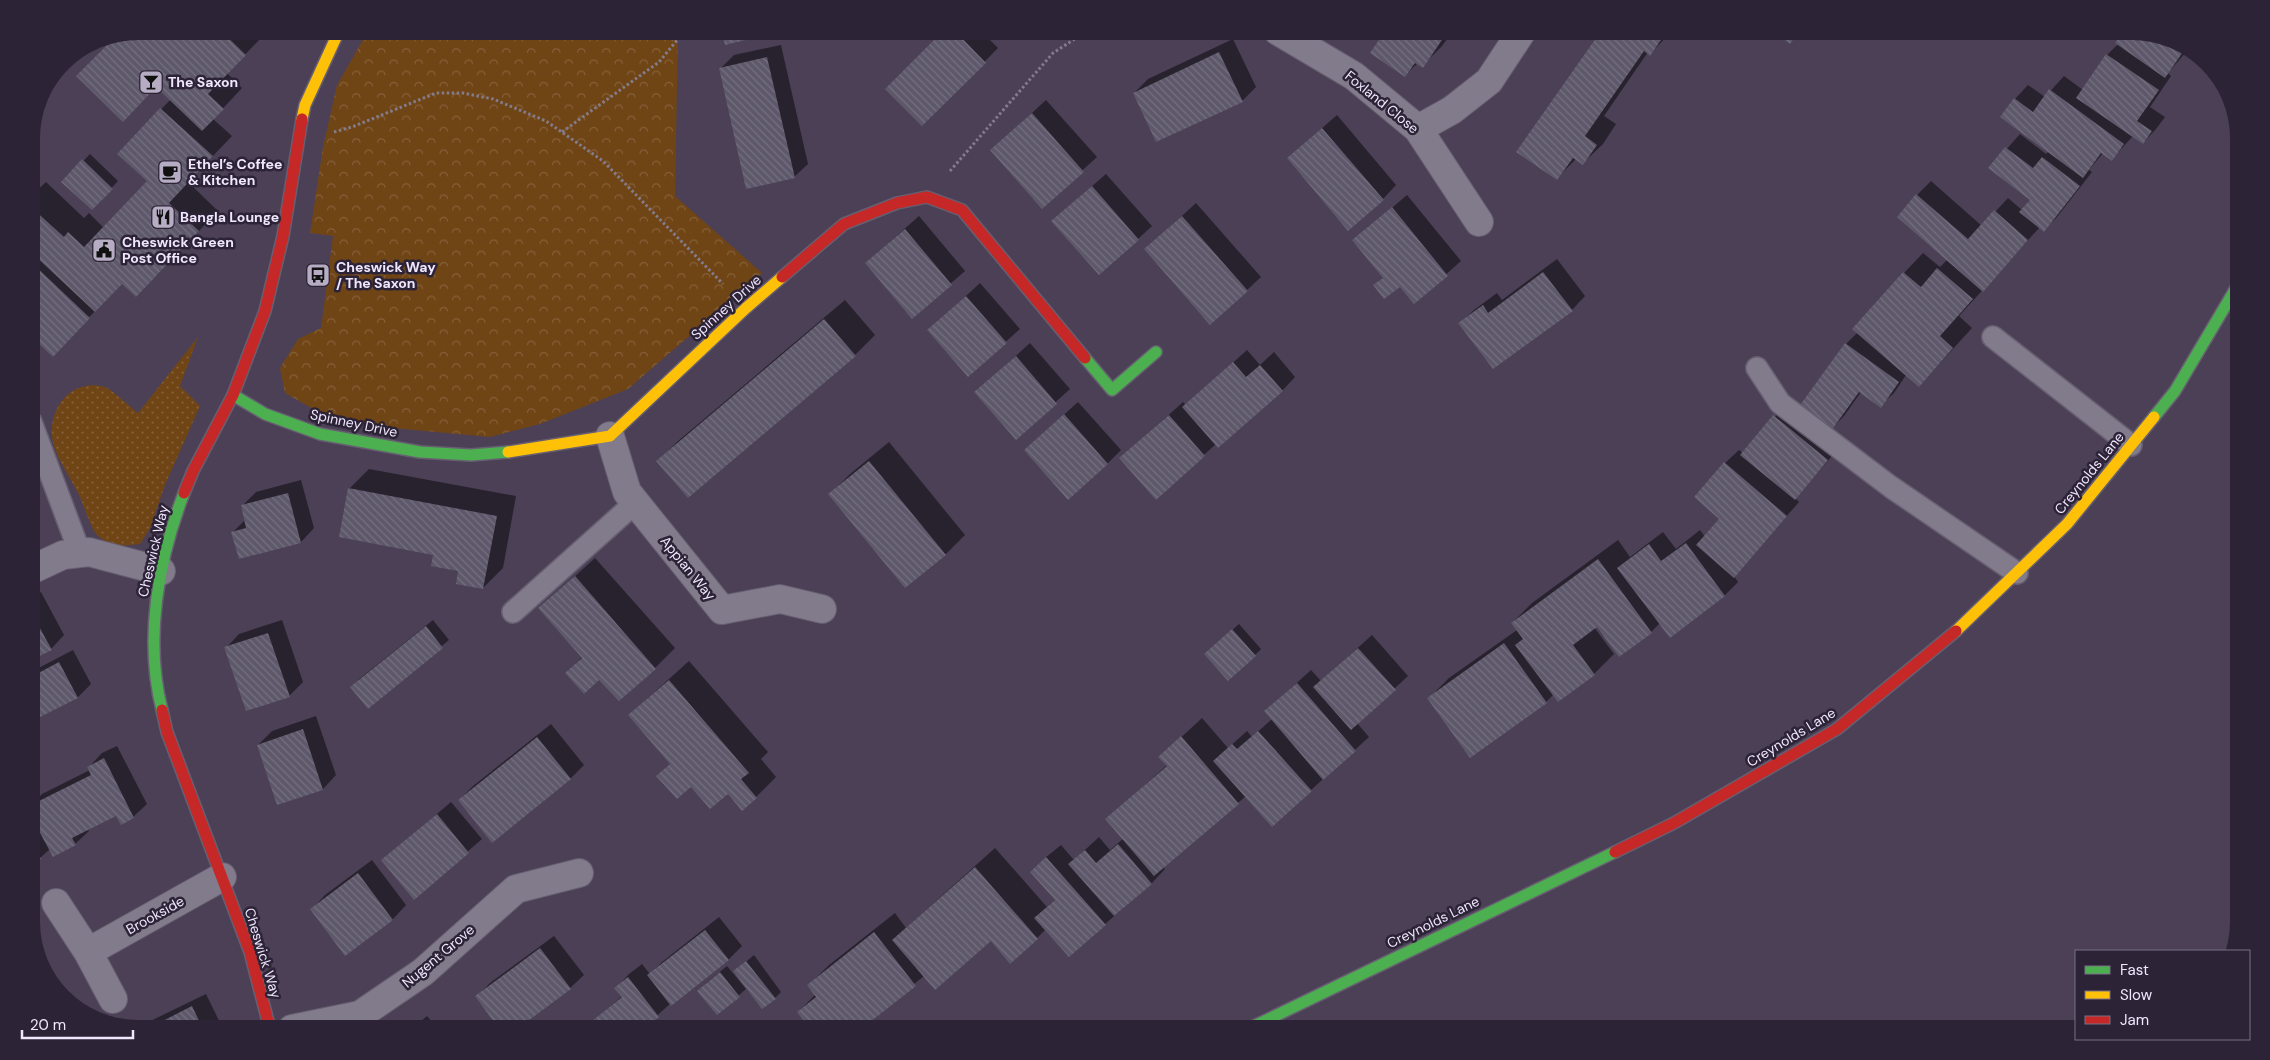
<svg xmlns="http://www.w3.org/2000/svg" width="2270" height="1060" font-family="'DM Sans',sans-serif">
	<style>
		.grass { fill: url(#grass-dots) }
		.park { fill: url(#park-crowns) }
		.shadow { fill: #0007 }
		.building { fill: url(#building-back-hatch) }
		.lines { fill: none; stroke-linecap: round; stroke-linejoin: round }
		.lane-casing { stroke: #675f71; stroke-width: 24 }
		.street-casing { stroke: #675f71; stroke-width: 30 }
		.fast-casing { stroke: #675f71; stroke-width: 14 }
		.slow-casing { stroke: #675f71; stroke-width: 14 }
		.jam-casing { stroke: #675f71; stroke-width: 14 }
		.path { stroke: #837c8c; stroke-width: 3; stroke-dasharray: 2.5 2.5; stroke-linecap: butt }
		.lane { stroke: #827b8c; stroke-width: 21 }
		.street { stroke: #827b8c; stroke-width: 28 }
		.fast { stroke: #4caf50; stroke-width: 11 }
		.slow { stroke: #ffc107; stroke-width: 11 }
		.jam { stroke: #c62828; stroke-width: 11 }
		.labels { text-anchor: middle; stroke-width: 5; stroke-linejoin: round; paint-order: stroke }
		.poi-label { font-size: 14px; font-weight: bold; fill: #f0e6fe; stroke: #2c2336; text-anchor: start }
		.street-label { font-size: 14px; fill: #f0e6fe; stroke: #2c2336 }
	</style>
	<defs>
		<pattern id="grass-dots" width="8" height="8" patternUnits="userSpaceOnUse" patternTransform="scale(1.25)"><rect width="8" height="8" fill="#704516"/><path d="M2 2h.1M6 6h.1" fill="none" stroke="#856039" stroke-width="1.8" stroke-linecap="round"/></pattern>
		<pattern id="park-crowns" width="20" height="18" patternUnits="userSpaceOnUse" patternTransform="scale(1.25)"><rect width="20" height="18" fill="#704516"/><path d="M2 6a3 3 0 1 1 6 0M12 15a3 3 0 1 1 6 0" fill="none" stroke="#856039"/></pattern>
		<pattern id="building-back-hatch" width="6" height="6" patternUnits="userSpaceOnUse" patternTransform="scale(1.25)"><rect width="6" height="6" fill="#5e586b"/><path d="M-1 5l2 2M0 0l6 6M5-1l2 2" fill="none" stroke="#757081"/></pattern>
	</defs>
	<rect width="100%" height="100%" fill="#4b4056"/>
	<path class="grass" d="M198 337 180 386 200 406 165 485 150 528 140 544C123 546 111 548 97 535 91 529 84 506 80 497 73 482 58 460 54 446 44 413 69 377 105 387 113 390 130 407 138 413Z"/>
	<path class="park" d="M368 31H678L675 196 762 273 628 389 540 424 490 437 338 423 285 393 280 368 298 339 321 328 333 236 310 233 323 147 337 85Z"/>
	<path class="shadow" d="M138 31H261L265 34 227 73 242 88 213 119 232 136 188 182 218 211 156 276 122 283 72 335H31V196L46 182 84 218 89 213 104 228 149 181 118 154 171 99 157 86 78 76 118 35Z
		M945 31H981L998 48 922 125Z
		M1387 31H1453L1442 46 1422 66 1418 63 1405 75Z
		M1603 31H1672L1650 54 1648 52 1604 116 1616 124 1603 144 1583 163 1576 159 1557 178Z
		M2125 31 2173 39 2187 51 2168 73 2171 76 2150 107 2165 117 2156 129 2143 143 2133 136 2112 159 2103 153 2089 170 2092 172 2057 217 2044 230 2040 227 1959 316 1972 328 1919 386 1906 375 1894 393 1880 406 1861 392 1844 416 1830 430 1800 408 1846 344 1858 332 1904 273 1923 253 1940 267 1948 259 1899 216 1917 195 1931 181 1982 226 2008 198 2022 210 2031 199 1990 168 2020 134 2046 154 2049 151 2015 99 2028 85 2045 97 2064 76 2083 90 2107 55 2118 44 2117 43Z
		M1233 39 1256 87 1243 100 1157 141 1134 93 1148 79Z
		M781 45 808 164 794 177 720 69 734 55Z
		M1046 100 1097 157 1042 207 992 150Z
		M1337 115 1396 185 1383 199 1288 158Z
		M90 154 118 181 92 209 63 182Z
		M1106 174 1152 226 1138 239 1067 208Z
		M1407 195 1461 261 1414 303 1400 285H1375L1384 277 1354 240Z
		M1196 203 1261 277 1247 290 1146 249Z
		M919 216 965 271 912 317 866 263Z
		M1557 259 1585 296 1572 310 1460 323 1474 310 1497 293 1502 300Z
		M980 283 1020 329 968 376 928 331Z
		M845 300 875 335 855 355 688 496 658 461 678 441Z
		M1030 343 1070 389 1016 438 976 392Z
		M1247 350 1260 365 1274 352 1295 377 1282 391 1216 444 1156 498 1121 458 1183 402 1186 405Z
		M1078 402 1121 450 1107 464 1039 437Z
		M1788 402 1841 446 1795 498 1799 502 1734 576 1738 582 1725 595 1660 623 1651 632 1597 625 1594 627 1614 654 1594 674 1558 700 1554 694 1546 702 1429 698 1449 678 1517 630 1512 623 1532 603 1618 540 1630 557 1663 532 1676 549 1700 530 1705 537 1721 519 1725 463 1739 450 1743 453Z
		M889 442 965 535 945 555 830 494 850 474Z
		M369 469 516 496 503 568 483 588 435 554 349 489Z
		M301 480 314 528 301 542 240 557 233 532 246 519 242 506 256 492Z
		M595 558 675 648 655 668 599 678 567 673 582 657 540 608Z
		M41 592 64 635 51 649 31 659V597Z
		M282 620 303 682 289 696 226 648 239 634Z
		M433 620 449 640 368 707 358 680Z
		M1239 624 1261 649 1255 655 1213 647Z
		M1372 635 1408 676 1357 723 1369 737 1311 790 1246 796 1163 867 1165 869 1152 883 1105 924 1046 929 1037 938 991 940 924 976 859 1029 798 1012 816 994 809 985 829 965 895 913 906 928 995 848 1047 907 1056 899 1045 858 1061 845 1074 860 1099 837 1110 850 1124 838 1107 819 1167 765 1160 757 1202 718 1228 748 1247 731 1252 737 1272 719 1266 711 1311 670 1321 681Z
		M73 650 91 684 78 697 37 718 31 708V672Z
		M689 661 768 752 761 759 776 777 756 797 691 785 658 776 671 763 629 715Z
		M316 716 336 775 323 789 278 804 258 745 272 731Z
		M551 724 584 765 570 779 459 800 473 786Z
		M117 746 147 804 133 817 116 814 88 829 89 831 75 844 50 849 40 858 31 863V801L33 804 42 794 90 770 89 767 102 753Z
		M451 802 482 839 414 898 383 860Z
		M372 860 406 905 393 919 346 954 312 909 325 895Z
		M719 917 742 946 728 960 671 1003 642 1029 594 1021 622 996 616 988 629 974 642 964 650 974 662 962Z
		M554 936 584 975 570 988 477 996 490 983Z
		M754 955 781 992 775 998 735 971Z
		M727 966 746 989 717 1014 705 984Z
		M206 994 223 1029 136 1028Z
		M427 1016 438 1029H412Z"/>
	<path class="building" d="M138 31H221L246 55 208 94 224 109 202 131 156 87 123 122 76 76 116 36Z
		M722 31H778V32L725 45Z
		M943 31H955L986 63 922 126 885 89Z
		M1385 31H1448L1423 68 1415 63 1405 77 1370 53Z
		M1601 31H1667L1650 56 1644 51 1585 136 1597 145 1583 165 1573 158 1557 180 1516 152Z
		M1773 31H1799L1790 44Z
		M2123 31 2173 39 2185 49 2165 78 2115 43Z
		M1219 52 1243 102 1156 142 1133 93Z
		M2106 54 2159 90 2137 121 2152 131 2143 144 2076 98Z
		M767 57 795 178 746 189 719 68Z
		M2049 89 2124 144 2112 161 2101 153 2083 178 2000 117 2014 98 2033 112Z
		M160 108 213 156 169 203 199 231 136 297 122 284 95 312 31 252V207L64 237 68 232 84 247 147 181 117 154Z
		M1032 113 1084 172 1042 209 990 150Z
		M1322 128 1384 200 1348 231 1287 158Z
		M2005 147 2033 168 2042 157 2080 186 2044 232 2019 212 2030 200 1988 168Z
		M82 159 113 189 92 210 61 182Z
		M1092 186 1139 240 1099 275 1051 221Z
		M1916 194 1968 239 1994 210 2028 240 1983 292 1897 217Z
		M1392 207 1448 276 1414 304 1400 287 1384 299 1373 285 1383 278 1352 240Z
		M1182 216 1248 291 1210 325 1144 249Z
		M905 229 952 285 912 319 865 263Z
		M31 262 90 318 53 357 31 336Z
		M1937 268 1973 299 1940 336 1953 348 1919 387 1852 329 1903 272 1921 287Z
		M1543 272 1573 311 1493 369 1458 323 1483 305 1488 313Z
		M966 296 1007 343 968 377 927 330Z
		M824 319 856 356 688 498 656 461Z
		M1845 343 1899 382 1881 408 1859 392 1831 431 1798 408Z
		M1016 356 1057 404 1016 440 974 392Z
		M1233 362 1246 377 1260 365 1283 391 1218 448 1182 407Z
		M1064 414 1108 464 1068 500 1024 450Z
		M1169 415 1205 456 1156 500 1119 458Z
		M1773 415 1828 460 1795 500 1740 455Z
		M869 461 946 555 905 588 828 494Z
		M1724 462 1787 516 1734 578 1696 545 1719 519 1694 497Z
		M348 488 497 516 483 589 456 584 458 571 431 566 433 555 339 537Z
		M288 493 301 543 239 559 231 532 246 528 241 505Z
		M1686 543 1725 596 1670 638 1617 568 1649 544 1661 561Z
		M1598 559 1652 633 1619 657 1597 627 1573 645 1595 675 1558 702 1515 645 1523 639 1511 623Z
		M575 576 656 669 619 701 599 680 584 694 565 673 582 658 538 608Z
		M31 612 52 650 31 660Z
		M426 626 443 648 368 709 350 687Z
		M1232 629 1256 656 1228 681 1204 654Z
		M268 633 290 697 246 711 224 647Z
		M1504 643 1547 703 1470 758 1427 698Z
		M1358 648 1396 690 1351 730 1313 687Z
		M59 662 78 698 36 719 31 711V677Z
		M669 680 749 773 741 779 757 798 742 811 728 794 710 809 691 787 677 799 656 776 670 764 628 715Z
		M1297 683 1356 751 1323 780 1264 711Z
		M303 729 323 790 277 805 257 745Z
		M1258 731 1312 791 1272 827 1213 761 1232 744 1237 749Z
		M1181 736 1239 804 1154 876 1105 819 1167 766 1158 757Z
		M537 737 571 779 492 843 458 800Z
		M104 758 134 818 121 825 116 816 72 838 76 845 53 857 31 816V805L91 775 87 767Z
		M437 814 469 853 414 900 381 860Z
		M31 841 41 859 31 864Z
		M1118 844 1152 884 1114 916 1068 864 1085 850 1096 863Z
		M1046 857 1106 925 1069 957 1034 918 1055 900 1030 872Z
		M975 867 1038 939 1010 964 991 941 935 990 892 940Z
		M358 873 393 920 345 956 310 909Z
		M705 930 729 960 671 1006 647 975Z
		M874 932 916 986 861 1029H810L797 1012 816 997 807 985Z
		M540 948 571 989 517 1029H499L475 996Z
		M746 961 776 999 762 1009 733 971Z
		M720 972 740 997 717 1015 697 991Z
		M628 977 659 1017 644 1029H598L592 1021 622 997 614 988Z
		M192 1006 203 1029H147Z"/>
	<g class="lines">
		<g class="lane-casing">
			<path id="lane" d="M1993 337 2131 445
				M1757 368 1780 403 1891 487 2017 573
				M31 422 80 553
				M513 612 635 503"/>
		</g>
		<g class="street-casing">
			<path id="street" d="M1278 31 1354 76 1418 129 1479 222
				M1418 129 1452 110 1489 81 1522 31
				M610 436 627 492 722 610 780 599 822 609
				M31 570 63 555 89 552 161 571
				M56 903 88 952 113 999
				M88 952 222 877
				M292 1029 360 1015 423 972 516 889 579 873"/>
		</g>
		<g class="fast-casing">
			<path id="fast" d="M1085 358 1112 390 1156 352
				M233 395 265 414 320 434 420 452 471 455 508 452
				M2154 417 2175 391 2239 283
				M162 710C144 639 158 561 184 493
				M1248 1029 1615 852"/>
		</g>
		<g class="slow-casing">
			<path id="slow" d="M302 119 305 105 339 31
				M508 452 610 436 746 308 782 277
				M1956 631 2067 524 2154 417"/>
		</g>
		<g class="jam-casing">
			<path id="jam" d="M782 277 844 224 897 203 927 197 962 210 1085 358
				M184 493 193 471 233 395 265 311 283 236 302 119
				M162 710 167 732 250 952 270 1029
				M1615 852 1674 823 1837 729 1956 631"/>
		</g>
		<path class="path" d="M334 132 352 127 436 93H463L493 99 546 121 603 161 723 284
			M562 132 659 62 678 39 676 31
			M950 171 1053 53 1087 31"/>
		<use href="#lane" class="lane"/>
		<use href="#street" class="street"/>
		<use href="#fast" class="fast"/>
		<use href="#slow" class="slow"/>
		<use href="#jam" class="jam"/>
	</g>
	<defs>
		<g id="bar-square" transform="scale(1.25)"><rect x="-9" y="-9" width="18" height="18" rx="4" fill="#b6acc3" stroke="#2c2336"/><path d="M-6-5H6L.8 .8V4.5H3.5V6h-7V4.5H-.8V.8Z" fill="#111"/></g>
		<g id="cafe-square" transform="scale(1.25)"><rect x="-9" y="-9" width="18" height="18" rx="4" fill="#b6acc3" stroke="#2c2336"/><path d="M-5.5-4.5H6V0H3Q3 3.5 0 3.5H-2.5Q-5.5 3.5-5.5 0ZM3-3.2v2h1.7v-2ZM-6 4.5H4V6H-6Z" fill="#111"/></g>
		<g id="restaurant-square" transform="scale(1.25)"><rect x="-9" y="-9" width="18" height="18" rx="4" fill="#b6acc3" stroke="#2c2336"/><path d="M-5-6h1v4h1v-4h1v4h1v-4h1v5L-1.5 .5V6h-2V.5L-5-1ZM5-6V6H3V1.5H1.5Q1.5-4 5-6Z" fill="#111"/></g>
		<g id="civic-square" transform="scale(1.25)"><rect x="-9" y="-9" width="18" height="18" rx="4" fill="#b6acc3" stroke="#2c2336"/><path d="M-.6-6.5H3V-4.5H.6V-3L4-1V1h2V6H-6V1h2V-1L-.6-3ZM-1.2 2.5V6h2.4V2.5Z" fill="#111"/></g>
		<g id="bus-square" transform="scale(1.25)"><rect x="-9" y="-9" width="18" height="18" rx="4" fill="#b6acc3" stroke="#2c2336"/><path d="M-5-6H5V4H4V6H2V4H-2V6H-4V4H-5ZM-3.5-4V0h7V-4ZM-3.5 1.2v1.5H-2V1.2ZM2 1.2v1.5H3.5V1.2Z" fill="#111"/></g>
	</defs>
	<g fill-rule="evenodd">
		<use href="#bar-square" x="151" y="82"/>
		<use href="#cafe-square" x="170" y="172"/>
		<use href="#restaurant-square" x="163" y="217"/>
		<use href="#civic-square" x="104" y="250"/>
		<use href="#bus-square" x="318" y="275"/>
	</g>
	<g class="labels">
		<g class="poi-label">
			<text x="168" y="87">The Saxon</text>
			<text x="188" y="169">Ethel’s Coffee<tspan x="188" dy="16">&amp; Kitchen</tspan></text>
			<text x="180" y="222">Bangla Lounge</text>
			<text x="122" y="247">Cheswick Green<tspan x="122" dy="16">Post Office</tspan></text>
			<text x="336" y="272">Cheswick Way<tspan x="336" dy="16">/ The Saxon</tspan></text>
		</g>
		<g class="street-label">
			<text transform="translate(1382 102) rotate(39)" y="5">Foxland Close</text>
			<text transform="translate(726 307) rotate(-42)" y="5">Spinney Drive</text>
			<text transform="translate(354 423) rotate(12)" y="5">Spinney Drive</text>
			<text transform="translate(2089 473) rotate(-51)" y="5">Creynolds Lane</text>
			<text transform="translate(153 551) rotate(-77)" y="5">Cheswick Way</text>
			<text transform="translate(688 568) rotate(51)" y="5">Appian Way</text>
			<text transform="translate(1791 737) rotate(-31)" y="5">Creynolds Lane</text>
			<text transform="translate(155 915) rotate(-29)" y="5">Brookside</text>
			<text transform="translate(1433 922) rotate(-26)" y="5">Creynolds Lane</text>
			<text transform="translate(263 953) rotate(73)" y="5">Cheswick Way</text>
			<text transform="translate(438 956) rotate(-40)" y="5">Nugent Grove</text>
		</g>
	</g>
	<path d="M0 0H2270V1060H0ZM138 40H2132A98 98 0 0 1 2230 138V922A98 98 0 0 1 2132 1020H138A98 98 0 0 1 40 922V138A98 98 0 0 1 138 40Z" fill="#2c2336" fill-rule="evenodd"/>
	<rect x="2075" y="950" width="175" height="90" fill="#2c2336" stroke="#7a7186"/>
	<rect x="2085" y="966" width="25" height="8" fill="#4caf50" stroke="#7a7186"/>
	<text x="2120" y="975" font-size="15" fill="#f0e6fe">Fast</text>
	<rect x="2085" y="991" width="25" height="8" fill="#ffc107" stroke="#7a7186"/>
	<text x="2120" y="1000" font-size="15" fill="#f0e6fe">Slow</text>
	<rect x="2085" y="1016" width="25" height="8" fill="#c62828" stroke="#7a7186"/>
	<text x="2120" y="1025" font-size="15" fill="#f0e6fe">Jam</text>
	<path d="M22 1030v8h111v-8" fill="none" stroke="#f0e6fe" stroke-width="2.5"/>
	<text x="30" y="1030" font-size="15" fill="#f0e6fe" stroke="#2c2336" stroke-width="4" paint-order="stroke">20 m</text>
</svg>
